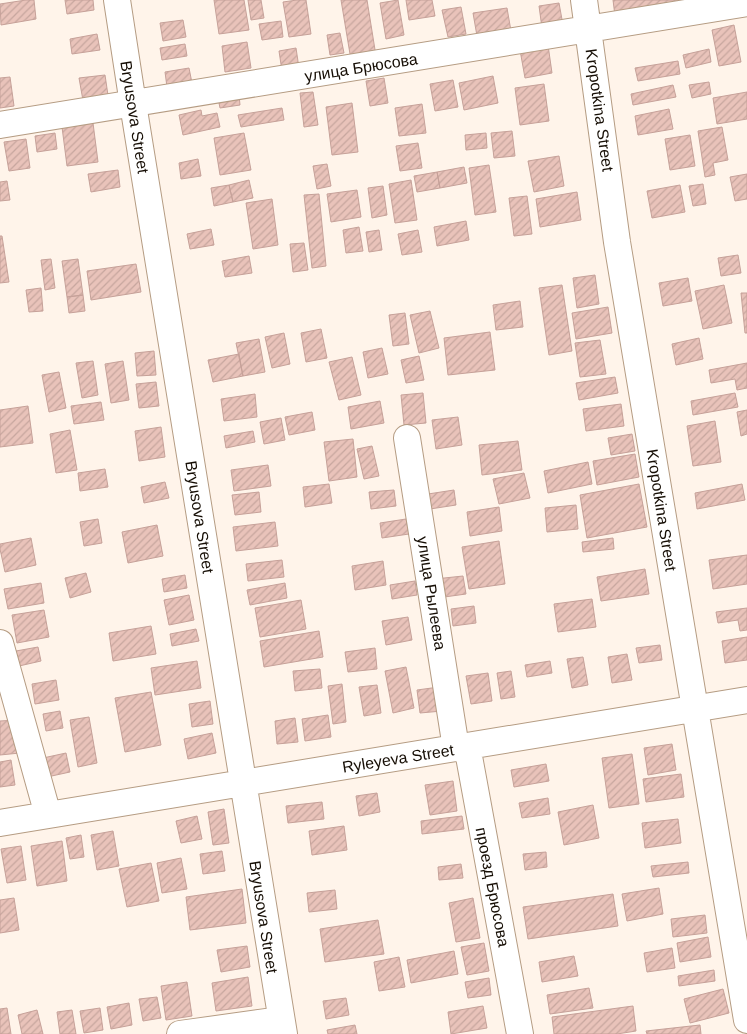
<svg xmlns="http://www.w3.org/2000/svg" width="747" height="1034" font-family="Arial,sans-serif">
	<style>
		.building { fill: url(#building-hatch); stroke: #c6a199 }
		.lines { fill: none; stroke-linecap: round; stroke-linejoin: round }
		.minor-casing { stroke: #b59c83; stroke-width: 28 }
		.minor { stroke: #fff; stroke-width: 26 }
		.labels { text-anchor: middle; stroke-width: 4; stroke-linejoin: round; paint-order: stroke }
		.street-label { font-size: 16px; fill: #160e05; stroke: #fff }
	</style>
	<defs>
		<pattern id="building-hatch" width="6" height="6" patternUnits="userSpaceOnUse" patternTransform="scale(1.25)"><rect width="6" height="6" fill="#e9c3ba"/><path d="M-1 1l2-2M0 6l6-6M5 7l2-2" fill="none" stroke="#c7a69e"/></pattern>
	</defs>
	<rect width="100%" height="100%" fill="#fff4ea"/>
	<path class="building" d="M26 0H34L36 19 1 25 0 4Z
		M65 0H93L94 10 67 14Z
		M214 0H244L249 30 219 34Z
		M248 0H261L264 18 251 20Z
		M297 0H306L311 34 289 37 283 2Z
		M341 0H367L376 56 351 60Z
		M398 0 404 35 386 39 380 3Z
		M406 0H432L435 16 409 20Z
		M613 0H691L615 16Z
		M559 3 563 25 542 28 539 6Z
		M461 7 466 34 448 37 442 10Z
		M507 8 511 31 477 36 473 13Z
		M183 20 186 37 163 41 160 23Z
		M281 21 283 37 262 40 259 24Z
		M734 25 741 62 719 66 712 30Z
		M340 33 344 53 330 55 327 35Z
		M97 34 100 50 72 54 70 39Z
		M247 42 251 68 225 72 222 46Z
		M185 44 187 56 162 60 160 48Z
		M548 45 552 73 525 78 520 50Z
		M296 48 299 68 282 71 279 51Z
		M709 49 711 62 686 68 683 55Z
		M678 61 680 74 638 81 635 68Z
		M189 68 192 83 167 87 165 72Z
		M105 75 109 102 84 106 79 78Z
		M493 76 498 103 464 110 459 83Z
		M10 77 14 106 0 108V78Z
		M384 78 388 103 370 106 366 81Z
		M453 80 458 107 435 111 430 84Z
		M709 82 711 94 692 98 689 85Z
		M544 84 549 121 520 125 515 88Z
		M673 85 676 97 633 105 631 94Z
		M313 92 318 125 304 127 300 93Z
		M747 92V119L717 124 713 98Z
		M239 95 240 105 220 108 218 98Z
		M352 103 358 152 332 155 326 107Z
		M422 104 426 133 399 136 395 108Z
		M282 108 284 120 241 127 238 115Z
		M669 109 673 129 638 135 635 116Z
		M201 110 202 116 217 113 220 127 183 135 179 115Z
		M93 123 98 162 67 166 62 127Z
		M722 127 728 160 713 163 715 175 705 177 698 131Z
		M512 131 515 156 494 158 491 133Z
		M55 133 57 149 37 152 35 136Z
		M244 133 251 170 220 175 214 138Z
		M486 133 487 148 466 150 465 135Z
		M690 135 695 166 670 170 665 139Z
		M26 139 30 168 9 171 4 142Z
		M418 143 422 168 400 171 396 146Z
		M559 156 564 186 534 192 528 161Z
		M198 159 201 176 181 179 179 163Z
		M327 164 331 186 317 189 313 166Z
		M489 165 496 212 475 215 469 168Z
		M464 167 467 183 440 188 437 172Z
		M118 170 120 187 91 192 88 174Z
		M437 172 440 188 417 192 414 176Z
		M747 174V199L735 201 730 177Z
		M249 180 253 198 233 202 229 185Z
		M411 180 417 220 395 223 389 184Z
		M7 181 10 200 0 201V182Z
		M703 184 706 204 693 206 689 186Z
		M229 185 233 202 214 206 211 188Z
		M680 185 685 212 652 218 647 191Z
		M383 186 387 215 372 218 368 188Z
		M357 190 361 217 331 222 327 194Z
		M577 192 581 220 540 227 536 199Z
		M319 194 326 266 312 268 304 195Z
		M527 196 532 234 514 236 509 198Z
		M272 199 278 245 253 249 246 203Z
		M466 221 469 240 437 246 434 227Z
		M359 227 363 251 346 253 343 230Z
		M211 229 214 245 190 249 187 234Z
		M379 230 382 250 369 252 366 232Z
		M418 230 422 252 402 255 398 234Z
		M0 236H2L9 282 0 283Z
		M304 243 308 270 293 272 290 244Z
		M738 255 741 273 721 276 718 258Z
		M249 256 252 273 225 277 222 261Z
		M51 259 55 288 45 290 41 260Z
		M78 259 83 295 67 297 62 261Z
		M136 264 141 292 91 300 87 271Z
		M595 275 599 304 577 308 573 278Z
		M688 278 692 301 663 306 659 283Z
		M562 285 572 351 549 355 539 288Z
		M724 285 732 323 703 329 695 291Z
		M41 288 43 311 29 312 26 290Z
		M741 293H747V333H745Z
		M83 295 85 311 69 313 67 297Z
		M520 301 523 327 496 330 493 305Z
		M608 307 612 333 576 339 572 313Z
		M430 311 439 348 419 353 410 315Z
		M405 313 409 344 393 346 389 315Z
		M321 329 327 358 306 362 301 333Z
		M490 332 495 370 448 375 444 338Z
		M284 333 290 364 272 368 265 337Z
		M699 338 703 359 676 365 672 344Z
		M259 339 265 372 243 376 236 343Z
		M600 340 606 374 580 377 575 343Z
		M382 348 388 374 368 378 363 352Z
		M154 351 156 375 137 376 135 353Z
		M239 354 243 376 213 382 208 360Z
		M419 356 424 380 406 383 401 360Z
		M352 357 361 395 339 400 329 362Z
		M93 361 98 395 82 398 76 363Z
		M123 361 129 400 111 403 105 364Z
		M747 363V388L737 390 735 379 711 383 709 370Z
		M59 372 66 408 49 412 42 375Z
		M615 377 618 393 579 400 576 383Z
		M156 382 159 406 139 408 136 384Z
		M423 393 426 423 404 425 401 395Z
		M735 393 738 407 693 415 691 401Z
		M255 394 257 417 224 421 221 399Z
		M380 401 384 423 351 429 348 407Z
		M101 402 104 420 74 424 71 406Z
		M621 404 624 426 586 431 583 409Z
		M28 406 33 443 0 447V410Z
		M747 410V434L741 436 737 412Z
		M312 412 315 430 289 435 285 417Z
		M458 417 462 445 436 449 432 420Z
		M281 418 285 440 264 444 260 422Z
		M715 421 721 462 693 466 687 426Z
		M161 427 165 457 139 461 135 431Z
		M70 430 77 470 56 473 50 434Z
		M253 431 255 442 226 448 224 436Z
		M632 434 635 451 611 455 608 438Z
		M353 439 357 477 329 481 324 442Z
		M518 441 522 470 482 475 479 445Z
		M372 446 379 476 364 479 357 449Z
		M635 454 639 477 597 485 593 461Z
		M588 462 592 484 548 493 544 471Z
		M268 465 271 486 234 491 231 470Z
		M105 469 108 487 80 491 78 473Z
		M524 473 530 498 499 504 493 479Z
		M165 482 169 498 144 503 141 487Z
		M329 484 332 503 305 507 303 487Z
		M639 484 647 527 587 538 580 495Z
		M742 484 745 500 697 509 695 493Z
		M394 490 396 506 371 509 369 492Z
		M454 490 456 505 430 509 428 494Z
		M259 492 261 512 235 515 232 495Z
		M576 505 578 529 547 532 545 508Z
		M499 507 502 531 470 536 467 512Z
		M98 519 102 543 84 546 80 522Z
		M406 519 409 534 382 538 380 523Z
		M275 522 278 546 236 551 233 527Z
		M157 525 163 556 128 563 122 532Z
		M31 538 36 565 5 572 0 549V544Z
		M613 538 614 549 583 552 582 542Z
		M499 541 505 584 469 589 462 547Z
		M747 555V584L713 589 709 560Z
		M282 560 284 577 248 581 246 564Z
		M383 561 386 585 355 590 352 566Z
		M645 569 649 594 601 601 597 577Z
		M86 573 91 592 70 598 65 578Z
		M185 575 187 588 164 592 162 579Z
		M463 576 466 594 437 598 435 579Z
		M415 581 417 595 392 599 390 585Z
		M41 583 44 603 8 609 4 589Z
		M285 583 287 598 250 605 247 590Z
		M189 595 194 620 169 625 164 600Z
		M592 599 596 627 558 632 554 604Z
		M301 600 306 629 260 637 255 608Z
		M474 606 476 623 453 626 451 609Z
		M747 608V630L740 631 738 620 718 623 716 612Z
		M44 610 49 637 17 643 12 615Z
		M408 617 412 640 386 645 382 621Z
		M151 626 156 654 113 661 109 633Z
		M196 629 199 641 172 646 170 634Z
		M319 631 323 657 264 667 260 641Z
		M747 637V660L725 663 722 641Z
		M660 645 662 660 639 663 636 648Z
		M38 647 41 661 19 666 16 651Z
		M375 648 377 669 348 672 345 652Z
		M627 654 632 680 612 683 608 657Z
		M583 657 588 685 572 688 567 659Z
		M197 661 201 688 155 695 151 668Z
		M550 661 552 673 527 677 525 665Z
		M406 667 414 708 393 713 385 671Z
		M320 669 322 688 295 691 293 671Z
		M511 671 515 697 501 699 497 673Z
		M488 673 492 701 471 704 466 676Z
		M56 680 59 700 35 704 32 684Z
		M342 684 346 722 333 724 328 686Z
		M377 685 381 713 364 716 359 687Z
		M439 687 442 711 420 713 417 690Z
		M151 692 161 745 125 752 115 698Z
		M210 701 213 724 192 727 189 704Z
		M60 711 63 728 46 731 43 714Z
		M328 715 331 737 305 741 302 719Z
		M89 717 97 763 78 767 70 720Z
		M295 718 298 742 277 744 275 721Z
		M17 720 20 753 0 755V721Z
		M212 733 216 753 188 759 184 739Z
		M672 744 676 770 648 775 644 748Z
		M66 753 70 772 47 777 43 758Z
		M632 754 639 804 609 808 602 758Z
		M11 760 15 785 0 787V762Z
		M546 764 549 781 514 787 511 770Z
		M681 774 684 797 646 802 643 779Z
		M453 781 457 811 430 815 425 785Z
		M377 793 380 812 359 816 356 796Z
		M548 798 550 814 522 818 519 803Z
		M322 802 324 819 288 823 286 806Z
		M593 805 599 838 564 845 558 812Z
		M224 809 229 843 213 845 208 812Z
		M197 816 202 839 181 843 176 821Z
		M462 816 464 829 422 834 421 821Z
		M678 819 681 843 645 848 642 823Z
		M344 826 347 850 312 855 309 831Z
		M113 831 119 866 97 870 91 835Z
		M81 835 84 857 70 859 66 838Z
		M62 841 67 881 37 886 31 846Z
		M21 846 26 880 7 883 1 849Z
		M222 851 225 871 203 874 200 854Z
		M546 852 547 867 525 870 523 854Z
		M181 858 187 889 162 893 157 863Z
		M688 862 689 873 653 877 651 866Z
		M151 863 159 901 127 907 119 869Z
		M461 864 463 878 439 880 438 867Z
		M659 888 663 914 627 921 622 894Z
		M242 889 246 923 190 930 186 897Z
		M335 890 337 909 309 912 307 893Z
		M613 894 618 926 528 939 523 907Z
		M14 898 19 930 0 933V900Z
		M473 898 480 938 456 942 449 903Z
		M705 915 707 933 673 937 671 919Z
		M378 920 384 954 325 962 320 929Z
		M708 937 711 957 680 962 677 943Z
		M484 943 489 971 467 975 461 947Z
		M247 946 250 967 221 972 217 950Z
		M672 948 675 968 647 972 644 953Z
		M454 951 458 974 411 983 407 960Z
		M574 956 578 976 542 982 539 962Z
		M399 957 405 987 379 991 374 962Z
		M714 970 715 981 679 986 678 976Z
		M248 977 252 1006 216 1011 212 983Z
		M489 978 491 995 468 998 465 982Z
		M187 982 192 1016 166 1020 161 986Z
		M589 988 593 1008 550 1014 547 995Z
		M723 989 729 1013 690 1023 684 999Z
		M157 997 161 1018 143 1021 139 999Z
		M346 998 349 1015 326 1019 323 1001Z
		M129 1003 132 1025 111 1029 107 1007Z
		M483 1006 487 1028 451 1034 448 1012Z
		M633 1006 636 1031 617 1034H554L552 1017Z
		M7 1008 11 1034H0V1009Z
		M100 1008 103 1030 84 1033 80 1011Z
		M37 1010 43 1034H22L18 1015Z
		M72 1010 76 1034H60L57 1012Z
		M355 1025 357 1034H328L327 1030Z
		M700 1025 701 1034H647L646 1031Z"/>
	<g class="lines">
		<g class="minor-casing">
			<path id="minor" d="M117 0 133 104 284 1034
				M584 0 617 242 747 1020
				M0 125 747 3
				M407 438 456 748 468 751 520 1034
				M0 643 48 815
				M0 823 747 700
				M180 1034 281 1020"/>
		</g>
		<use href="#minor" class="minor"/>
	</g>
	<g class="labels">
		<g class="street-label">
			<text transform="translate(361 67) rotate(-9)" y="6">улица Брюсова</text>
			<text transform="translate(600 110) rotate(82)" y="6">Kropotkina Street</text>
			<text transform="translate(135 117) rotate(81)" y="6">Bryusova Street</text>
			<text transform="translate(662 510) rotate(81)" y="6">Kropotkina Street</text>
			<text transform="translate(200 517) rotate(81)" y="6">Bryusova Street</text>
			<text transform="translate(432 593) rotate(81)" y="6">улица Рылеева</text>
			<text transform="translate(398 758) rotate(-9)" y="6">Ryleyeva Street</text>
			<text transform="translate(493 887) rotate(79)" y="6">проезд Брюсова</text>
			<text transform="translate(264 917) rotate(81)" y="6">Bryusova Street</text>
		</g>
	</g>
</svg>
